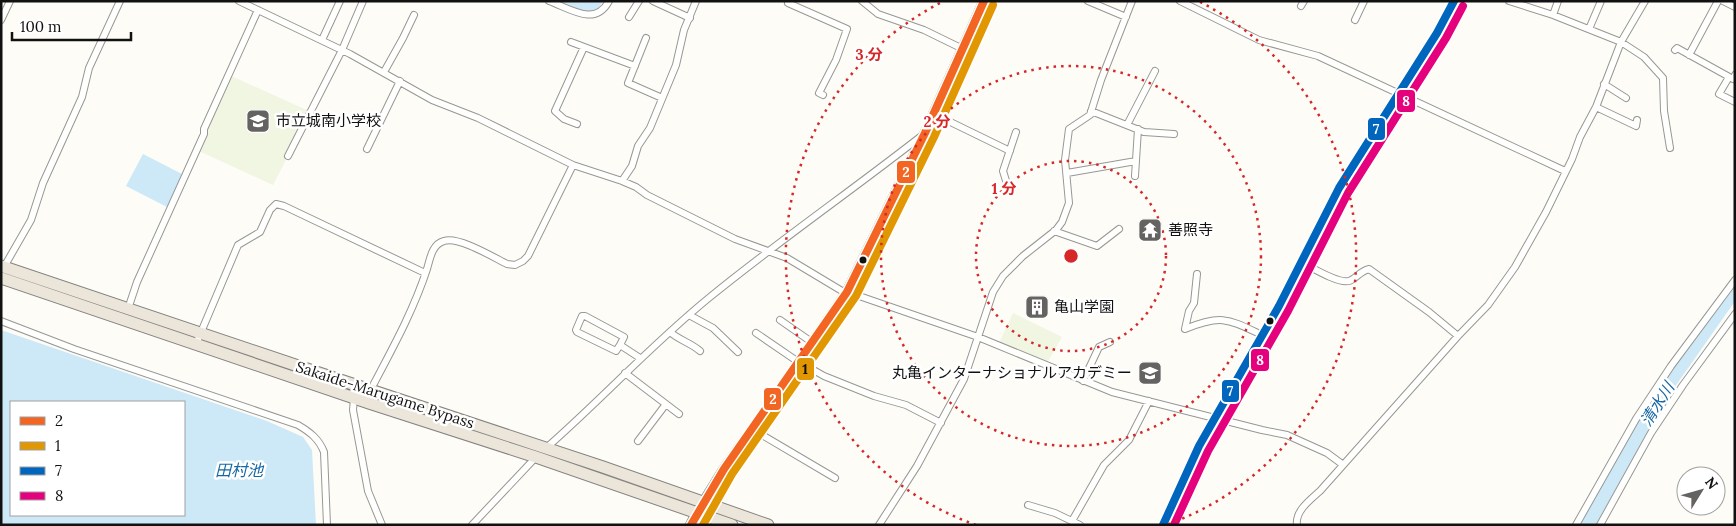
<svg xmlns="http://www.w3.org/2000/svg" width="1736" height="526" font-family="Lora,'Noto Sans JP',serif">
	<style>
		.pitch { fill: #f0f6e1 }
		.water { fill: #cde8f7; fill-rule: evenodd }
		.lines { fill: none; stroke-linecap: round; stroke-linejoin: round }
		.river { stroke: #cde8f7; stroke-width: 14 }
		.minor-casing { stroke: #979795; stroke-width: 8 }
		.tertiary-casing { stroke: #979795; stroke-width: 9 }
		.secondary-casing { stroke: #8e8d8b; stroke-width: 11 }
		.primary-casing { stroke: #858482; stroke-width: 12 }
		.trunk-casing { stroke: #858482; stroke-width: 13 }
		.minor { stroke: #fffffe; stroke-width: 6 }
		.tertiary { stroke: #fffffe; stroke-width: 8 }
		.secondary { stroke: #f6f4eb; stroke-width: 9 }
		.primary { stroke: #ede9dc; stroke-width: 10 }
		.trunk { stroke: #ece5da; stroke-width: 11 }
		.bus-1-casing { stroke: #fff; stroke-width: 11 }
		.bus-2-casing { stroke: #fff; stroke-width: 11 }
		.bus-3-casing { stroke: #fff; stroke-width: 11 }
		.bus-4-casing { stroke: #fff; stroke-width: 11 }
		.bus-1 { stroke: #f26522; stroke-width: 8 }
		.bus-2 { stroke: #e09702; stroke-width: 8 }
		.bus-3 { stroke: #0065bd; stroke-width: 8 }
		.bus-4 { stroke: #e5007d; stroke-width: 8 }
		.ring { fill: none; stroke: #d62828; stroke-width: 2.5; stroke-dasharray: 2.5 5 }
		.bus-dot { fill: #111; stroke: #fff; stroke-width: 2 }
		.labels { text-anchor: middle; stroke-width: 5; stroke-linejoin: round; paint-order: stroke }
		.poi-label { font-size: 15px; fill: #111; stroke: #fff; text-anchor: start }
		.street-label { font-size: 15px; fill: #111; stroke: #fff }
		.water-label { font-size: 16px; font-style: italic; fill: #1768a6; stroke: #fff }
		.centre { fill: #d62828; stroke: #fff; stroke-width: 2.5 }
		.ring-label { font-size: 15px; text-anchor: middle; font-weight: bold; fill: #d62828; stroke: #fff; stroke-width: 5; stroke-linejoin: round; paint-order: stroke }
		.line-badge { stroke: #fff; stroke-width: 2 }
		.badge-label { font-size: 14px; text-anchor: middle; font-weight: bold; fill: #fff }
		.pale-badge-label { font-size: 14px; text-anchor: middle; font-weight: bold; fill: #111 }
	</style>
	<rect width="100%" height="100%" fill="#fdfcf7"/>
	<path class="pitch" d="M231 76 311 112 273 185 199 151 208 132 206 130Z
		M1013 313 1062 337 1047 363 999 343Z"/>
	<path class="water" d="M560 1H603C593 20 576 7 560 1Z
		M143 154 182 174 167 207 126 186Z
		M1 330 267 421 303 437 312 450 316 525H1ZM11 402H184V515H11Z"/>
	<g class="lines">
		<path class="river" d="M1588 525 1655 403 1735 289"/>
		<g class="minor-casing">
			<path id="minor" d="M239 1 350 54 432 100 478 118 573 165 622 181 636 187 647 195 735 239 787 258 842 291 862 297 978 337 1112 392 1262 430 1287 435 1327 453 1342 464
				M549 1C571 9 595 27 609 1
				M653 1 690 18
				M789 1 788 3 847 29 836 60 819 93 823 95
				M862 1 878 14 924 30 963 49
				M1088 1 1126 17
				M1180 1 1259 40 1318 56 1565 171
				M1509 1 1553 15 1621 42 1644 57 1663 78 1664 111 1670 148
				M1723 1 1735 7
				M1301 6 1304 1
				M1553 15 1558 1
				M629 17 639 1
				M1 20 10 1
				M1355 20 1364 1
				M1589 29 1601 1
				M646 38 628 83 662 98
				M322 40 340 1
				M571 42 635 66
				M1675 50 1677 48 1733 79 1735 75
				M1689 55 1718 1
				M384 72 403 38 414 15
				M1729 77 1719 94 1735 102
				M1604 84 1626 98
				M1596 107 1636 126 1637 120
				M1091 111 1144 132 1174 134
				M934 114 1010 151
				M577 124 564 119 555 111 584 47
				M1127 125 1155 71
				M367 149 400 81
				M288 156 342 50 363 1
				M1067 173 1136 161
				M1135 176 1138 129
				M622 181 632 166 638 146 650 128 676 65 684 30 696 1
				M1007 184 1003 171 1016 132
				M1054 231 1097 246 1119 229
				M1301 262C1311 267 1338 284 1349 281 1356 279 1360 271 1369 269L1429 312 1458 336
				M4 267 31 220 43 183 82 97 89 68 120 1
				M1197 274 1194 303 1189 311 1185 329C1222 314 1228 319 1262 335
				M128 309 137 282 204 134V129L258 10
				M689 315 713 328 738 352
				M780 320 813 343
				M1 321 74 349 298 425C310 432 319 439 324 452L327 525
				M670 332C679 340 691 343 700 351
				M756 333 794 359 824 376 874 396 906 405 941 423
				M196 344 238 245 260 232 270 210 276 204 284 206 425 273
				M620 345 616 351 577 332 576 330 582 316H585L624 337 620 345 640 358
				M625 373 679 414
				M1083 381 1099 347 1110 342
				M370 391C391 351 413 312 427 269 430 259 432 244 444 241 458 236 493 257 507 264L515 265 523 261 528 256 573 165
				M354 398 353 410 368 491 382 525
				M752 429 835 478
				M638 441 666 404
				M546 448C602 399 652 344 710 297 780 240 854 189 924 134
				M1028 505 1055 513 1080 525
				M1072 521 1104 465 1129 440 1149 401
				M472 525 537 456
				M879 525 917 466 964 379 993 292 1003 276 1023 256 1056 230 1062 222 1069 203 1065 160 1069 129 1090 115 1101 80 1132 1
				M1297 525C1295 511 1310 500 1320 491L1458 336 1488 305 1515 267 1546 212 1572 159 1580 137 1596 107 1621 42 1645 1
				M1576 525 1636 419 1671 366 1735 280
				M1600 525 1651 433 1683 385 1735 314"/>
		</g>
		<g class="tertiary-casing">
			<path id="tertiary" d="M1163 525 1199 446 1279 306 1339 188 1400 93 1437 33 1454 1"/>
		</g>
		<g class="secondary-casing">
			<path id="secondary" d="M703 503 724 469 771 403 847 292 925 133 984 1"/>
		</g>
		<g class="primary-casing">
			<path id="primary" d="M691 525 700 508"/>
		</g>
		<g class="trunk-casing">
			<path id="trunk" d="M1 266 319 373 603 467 768 525
				M1 278 369 403 536 457 732 525"/>
		</g>
		<use href="#minor" class="minor"/>
		<use href="#tertiary" class="tertiary"/>
		<use href="#secondary" class="secondary"/>
		<use href="#primary" class="primary"/>
		<use href="#trunk" class="trunk"/>
		<g class="bus-1-casing">
			<path id="bus-1" d="M691 525 724 469 847 292 925 133 984 1"/>
		</g>
		<g class="bus-2-casing">
			<path id="bus-2" d="M703 525 732 474 856 296 934 137 993 5"/>
		</g>
		<g class="bus-3-casing">
			<path id="bus-3" d="M1163 525 1199 446 1279 306 1339 188 1437 33 1454 1"/>
		</g>
		<g class="bus-4-casing">
			<path id="bus-4" d="M1174 525 1208 451 1288 311 1348 193 1446 38 1463 6"/>
		</g>
		<use href="#bus-1" class="bus-1"/>
		<use href="#bus-2" class="bus-2"/>
		<use href="#bus-3" class="bus-3"/>
		<use href="#bus-4" class="bus-4"/>
	</g>
	<g class="ring">
		<circle cx="1071" cy="256" r="95"/>
		<circle cx="1071" cy="256" r="190"/>
		<path d="M976 525A285 285 0 0 1 942 2M1200 2A285 285 0 0 1 1166 525"/>
	</g>
	<defs>
		<g id="school-square" transform="scale(1.25)"><rect x="-9" y="-9" width="18" height="18" rx="4" fill="#646362" stroke="#fff"/><path d="M0-5L7-2L0 1L-7-2ZM-4 1L0 2.5L4 1V4Q0 6-4 4Z" fill="#fff"/></g>
		<g id="temple-square" transform="scale(1.25)"><rect x="-9" y="-9" width="18" height="18" rx="4" fill="#646362" stroke="#fff"/><path d="M0-6L5-2H3V0L6.5 2.5H4V6H1.5V3h-3V6H-4V2.5H-6.5L-3 0V-2H-5Z" fill="#fff"/></g>
		<g id="building-square" transform="scale(1.25)"><rect x="-9" y="-9" width="18" height="18" rx="4" fill="#646362" stroke="#fff"/><path d="M-4-6H4V6H1V3H-1V6H-4ZM-2.5-4.3h1.7v1.8h-1.7ZM.8-4.3h1.7v1.8H.8ZM-2.5-1h1.7V.8h-1.7ZM.8-1h1.7V.8H.8Z" fill="#fff"/></g>
	</defs>
	<g fill-rule="evenodd">
		<use href="#school-square" x="258" y="121"/>
		<use href="#temple-square" x="1150" y="230"/>
		<use href="#building-square" x="1037" y="307"/>
		<use href="#school-square" x="1150" y="373"/>
	</g>
	<g class="bus-dot">
		<circle cx="863" cy="260" r="4.5"/>
		<circle cx="1270" cy="321" r="4.5"/>
	</g>
	<g class="labels">
		<g class="poi-label">
			<text x="276" y="126">市立城南小学校</text>
			<text x="1168" y="235">善照寺</text>
			<text x="1054" y="312">亀山学園</text>
			<text x="1132" y="378" text-anchor="end">丸亀インターナショナルアカデミー</text>
		</g>
		<g class="street-label">
			<text transform="translate(385 395) rotate(18)" y="5">Sakaide-Marugame Bypass</text>
		</g>
		<g class="water-label">
			<text transform="translate(1657 404) rotate(-58)" y="6">清水川</text>
			<text x="239" y="476">田村池</text>
		</g>
	</g>
	<circle cx="1071" cy="256" r="8" class="centre"/>
	<g class="ring-label">
		<text x="869" y="60">3 分</text>
		<text x="937" y="127">2 分</text>
		<text x="1004" y="194">1 分</text>
	</g>
	<g class="line-badge">
		<rect x="1396" y="89" width="20" height="24" rx="5" fill="#e5007d"/>
		<rect x="1367" y="117" width="19" height="24" rx="5" fill="#0065bd"/>
		<rect x="896" y="160" width="20" height="24" rx="5" fill="#f26522"/>
		<rect x="1250" y="348" width="20" height="24" rx="5" fill="#e5007d"/>
		<rect x="796" y="357" width="19" height="24" rx="5" fill="#e09702"/>
		<rect x="1221" y="379" width="19" height="24" rx="5" fill="#0065bd"/>
		<rect x="763" y="387" width="19" height="24" rx="5" fill="#f26522"/>
	</g>
	<g class="badge-label">
		<text x="1406" y="106">8</text>
		<text x="1376" y="134">7</text>
		<text x="906" y="177">2</text>
		<text x="1260" y="365">8</text>
		<text x="1230" y="396">7</text>
		<text x="773" y="404">2</text>
	</g>
	<g class="pale-badge-label">
		<text x="805" y="374">1</text>
	</g>
	<rect width="1736" height="526" fill="none" stroke="#111111" stroke-width="5"/>
	<rect x="10" y="401" width="175" height="115" fill="#ffffff" stroke="#a0a0a0"/>
	<rect x="20" y="417" width="25" height="8" fill="#f26522" stroke="#a0a0a0"/>
	<text x="55" y="426" font-size="15" fill="#111111">2</text>
	<rect x="20" y="442" width="25" height="8" fill="#e09702" stroke="#a0a0a0"/>
	<text x="55" y="451" font-size="15" fill="#111111">1</text>
	<rect x="20" y="467" width="25" height="8" fill="#0065bd" stroke="#a0a0a0"/>
	<text x="55" y="476" font-size="15" fill="#111111">7</text>
	<rect x="20" y="492" width="25" height="8" fill="#e5007d" stroke="#a0a0a0"/>
	<text x="55" y="501" font-size="15" fill="#111111">8</text>
	<g transform="translate(1701 491) rotate(53)"><circle r="24" fill="#ffffff" stroke="#a0a0a0"/>
	<path d="M0-4L9 19L0 12L-9 19Z" fill="#646362"/>
	<text y="-8" font-size="14" font-weight="bold" text-anchor="middle" fill="#111111">N</text>
	</g>
	<path d="M12 32v8h119v-8" fill="none" stroke="#111111" stroke-width="2.5"/>
	<text x="20" y="32" font-size="15" fill="#111111" stroke="#ffffff" stroke-width="4" paint-order="stroke">100 m</text>
</svg>
